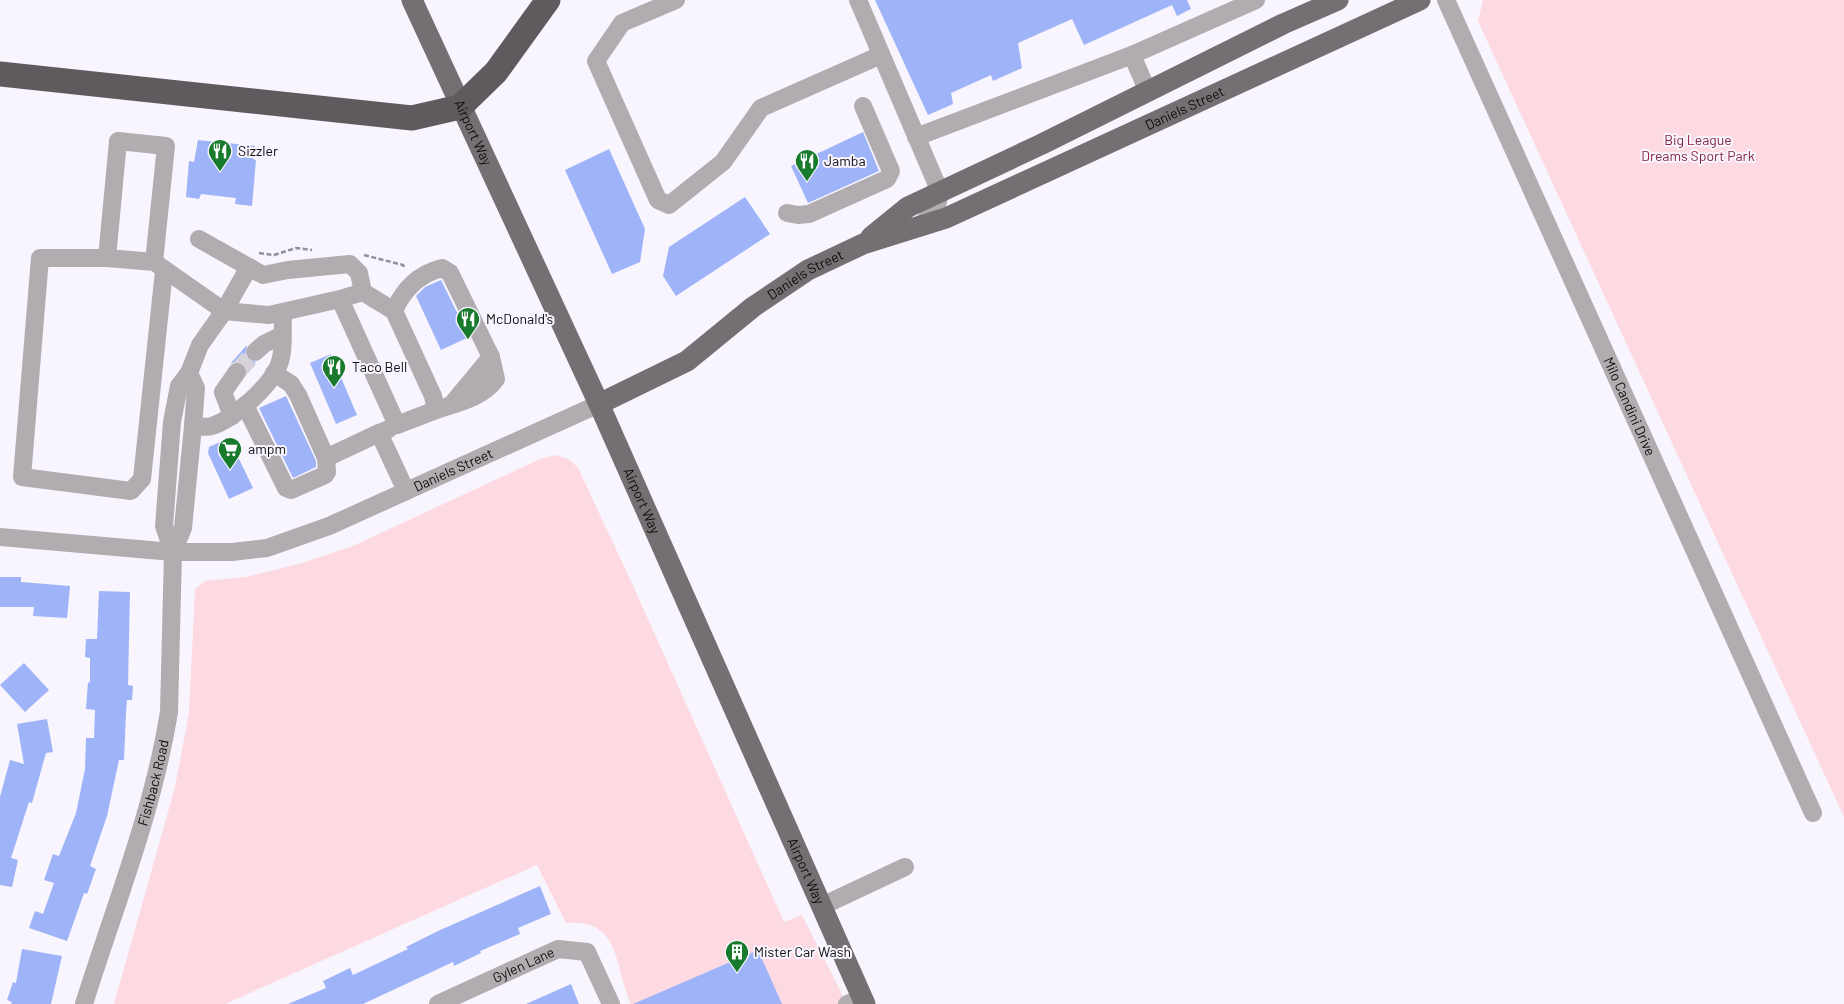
<svg xmlns="http://www.w3.org/2000/svg" width="1844" height="1004" font-family="Barlow,sans-serif">
	<style>
		.green { fill: #fddae1 }
		.building { fill: #9eb3f8 }
		.lines { fill: none; stroke-linecap: round; stroke-linejoin: round }
		.minor-tunnel { stroke: #d5d2da; stroke-width: 18; stroke-dasharray: 18 9; stroke-linecap: butt }
		.path { stroke: #939197; stroke-width: 2.5; stroke-dasharray: 5 2.5; stroke-linecap: butt }
		.minor { stroke: #b0acaf; stroke-width: 18 }
		.major { stroke: #756f73; stroke-width: 21 }
		.highway { stroke: #60595e; stroke-width: 25 }
		.labels { text-anchor: middle; stroke-width: 4; stroke-linejoin: round; paint-order: stroke }
		.street-label { font-size: 14px; fill: #0d0c0f; stroke: #f8f5fe }
		.park-label { font-size: 14px; fill: #872645; stroke: #f8f5fe }
		.poi-label { font-size: 14px; fill: #0d0c0f; stroke: #f8f5fe; text-anchor: start }
	</style>
	<rect width="100%" height="100%" fill="#f8f5fe"/>
	<path class="green" d="M1483 0H1844V817L1478 21Z
		M557 455 570 460 578 468 630 579 784 922 802 915 847 1004H631C614 966 621 918 566 923L537 865 225 1004H114L175 787 189 713 195 589 205 581 246 577 302 563 353 546 540 459Z"/>
	<path class="building" d="M875 0H1187L1191 9 1177 16 1172 5 1084 45 1072 19 1018 43 1022 68 993 81 991 75 951 93 953 104 928 115Z
		M863 132 879 171 808 203 791 166Z
		M198 140 255 146 253 159 256 160 252 206 235 204 236 198 201 194 199 199 186 197 189 161 194 162Z
		M609 149 645 229 640 262 612 274 565 170Z
		M745 197 770 234 676 296 663 276 669 247Z
		M441 280 469 337 441 350 416 296 425 287Z
		M247 345 245 355 247 359 256 362 247 372 243 363 237 361 230 364Z
		M331 354 357 415 336 424 310 363Z
		M286 396 316 461V467L293 478 259 408Z
		M229 438 253 488 229 499 208 453 209 447Z
		M0 577H21V582L70 586 67 618 33 616 34 607H0Z
		M99 591 130 592 128 685 133 686 132 700H127L126 712 124 760H119L107 816 90 866 96 869 87 894 84 893 67 941 29 928 35 911 43 914 54 883 44 880 53 854 59 856 76 813 85 769 86 738H94L95 710 86 709 88 682 90 683V658L85 657 86 639H97Z
		M24 663 49 690 25 712 0 685Z
		M47 719 53 752 46 753 32 803 29 802 11 858 18 860 12 887 0 885V797L10 760 24 764 17 724Z
		M540 886 551 914 518 928 520 934 480 951 481 953 454 966 453 962 363 1004H288L326 988 323 981 350 968 353 975 408 949 406 947 438 931Z
		M22 949 62 956 51 1004H11L12 1002 7 1000 13 982 16 983Z
		M758 950 782 1004H633Z
		M571 984 579 1004H526Z"/>
	<g class="lines">
		<path class="minor-tunnel" d="M237 372 255 352"/>
		<path class="path" d="M259 253 274 255 296 248 312 250
			M364 255 403 265 405 269"/>
		<g class="minor">
			<path d="M676 0 622 23 596 61 658 200 669 205 723 162 761 108 881 55"/>
			<path d="M858 0 940 192 936 211 920 225"/>
			<path id="s1" d="M1446 0 1813 813"/>
			<path d="M1132 55 1148 92"/>
			<path d="M916 137 1132 55 1256 0"/>
			<path d="M787 213 798 215 809 214 887 179 891 171 863 106"/>
			<path d="M199 239 263 275 288 270 350 264 359 273 363 292 340 299 397 425 436 410 433 396 394 311 363 292"/>
			<path d="M107 258H40L22 477 131 491 142 479 164 271"/>
			<path d="M154 262 166 146 118 141 107 258 154 262 224 311 269 315 340 299"/>
			<path d="M394 311C403 290 419 274 442 268L450 273 491 357 496 379C483 398 457 403 436 410"/>
			<path d="M255 352 264 344 282 335"/>
			<path d="M274 373 291 384 298 395 326 458"/>
			<path d="M452 404 491 357"/>
			<path d="M245 405 286 488 291 490 325 475 327 472 326 458 379 433"/>
			<path d="M232 416 223 392 237 372"/>
			<path d="M193 426C199 426 206 428 212 426 234 419 268 388 278 367 285 352 282 330 283 313"/>
			<path d="M389 429 379 433 406 491"/>
			<path id="s2" d="M0 537 173 552H232L267 548 329 526 599 404"/>
			<path d="M173 552 183 528 193 426 196 388 189 373"/>
			<path d="M822 906 905 867"/>
			<path id="s3" d="M84 1004C114 908 153 812 169 712L173 552 164 526 172 422 179 386 189 373 200 345 224 311 249 267"/>
			<path id="s4" d="M438 1004 558 949 587 952 611 1004"/>
			<path d="M847 1004 862 998"/>
		</g>
		<g class="major">
			<path id="s5" d="M412 0 599 404 865 1004"/>
			<path d="M871 237 908 207 1042 144 1283 24 1338 0"/>
			<path id="s6" d="M599 404 687 361 753 307 808 270 863 244 946 218 1420 0"/>
		</g>
		<path class="highway" d="M0 74 412 118 460 107 496 72 548 0"/>
	</g>
	<defs>
		<g id="restaurant-pin" transform="scale(1.25)"><path d="M0 17L-7.5 6A9.5 9.5 0 1 1 7.5 6Z" fill="#187a2c" stroke="#f8f5fe"/><path d="M-5-6h1v4h1v-4h1v4h1v-4h1v5L-1.5 .5V6h-2V.5L-5-1ZM5-6V6H3V1.5H1.5Q1.5-4 5-6Z" fill="#fff"/></g>
		<g id="supermarket-pin" transform="scale(1.25)"><path d="M0 17L-7.5 6A9.5 9.5 0 1 1 7.5 6Z" fill="#187a2c" stroke="#f8f5fe"/><path d="M-6-5.5h2.5l.6 2H6L4.5 2H-2.5L-4.4-4H-6ZM-1.5 3.2a1.3 1.3 0 1 0 .1 0ZM3 3.2a1.3 1.3 0 1 0 .1 0Z" fill="#fff"/></g>
		<g id="building-pin" transform="scale(1.25)"><path d="M0 17L-7.5 6A9.5 9.5 0 1 1 7.5 6Z" fill="#187a2c" stroke="#f8f5fe"/><path d="M-4-6H4V6H1V3H-1V6H-4ZM-2.5-4.3h1.7v1.8h-1.7ZM.8-4.3h1.7v1.8H.8ZM-2.5-1h1.7V.8h-1.7ZM.8-1h1.7V.8H.8Z" fill="#fff"/></g>
	</defs>
	<g fill-rule="evenodd">
		<use href="#restaurant-pin" x="220" y="151"/>
		<use href="#restaurant-pin" x="807" y="161"/>
		<use href="#restaurant-pin" x="468" y="319"/>
		<use href="#restaurant-pin" x="334" y="367"/>
		<use href="#supermarket-pin" x="230" y="449"/>
		<use href="#building-pin" x="737" y="952"/>
	</g>
	<g class="labels">
		<g class="street-label">
			<text dy="5" stroke="none"><textPath href="#s6" startOffset="660">Daniels Street</textPath></text>
			<text dy="5" stroke="none"><textPath href="#s5" startOffset="146">Airport Way</textPath></text>
			<text dy="5" stroke="none"><textPath href="#s6" startOffset="245">Daniels Street</textPath></text>
			<text dy="5" stroke="none"><textPath href="#s1" startOffset="446">Milo Candini Drive</textPath></text>
			<text dy="5" stroke="none"><textPath href="#s2" startOffset="470">Daniels Street</textPath></text>
			<text dy="5" stroke="none"><textPath href="#s5" startOffset="551">Airport Way</textPath></text>
			<text dy="5" stroke="none"><textPath href="#s3" startOffset="232">Fishback Road</textPath></text>
			<text dy="5" stroke="none"><textPath href="#s5" startOffset="956">Airport Way</textPath></text>
			<text dy="5" stroke="none"><textPath href="#s4" startOffset="94">Gylen Lane</textPath></text>
		</g>
		<g class="park-label">
			<text x="1698" y="145">Big League<tspan x="1698" dy="16">Dreams Sport Park</tspan></text>
		</g>
		<g class="poi-label">
			<text x="238" y="156">Sizzler</text>
			<text x="824" y="166">Jamba</text>
			<text x="486" y="324">McDonald's</text>
			<text x="352" y="372">Taco Bell</text>
			<text x="248" y="454">ampm</text>
			<text x="754" y="957">Mister Car Wash</text>
		</g>
	</g>
</svg>
